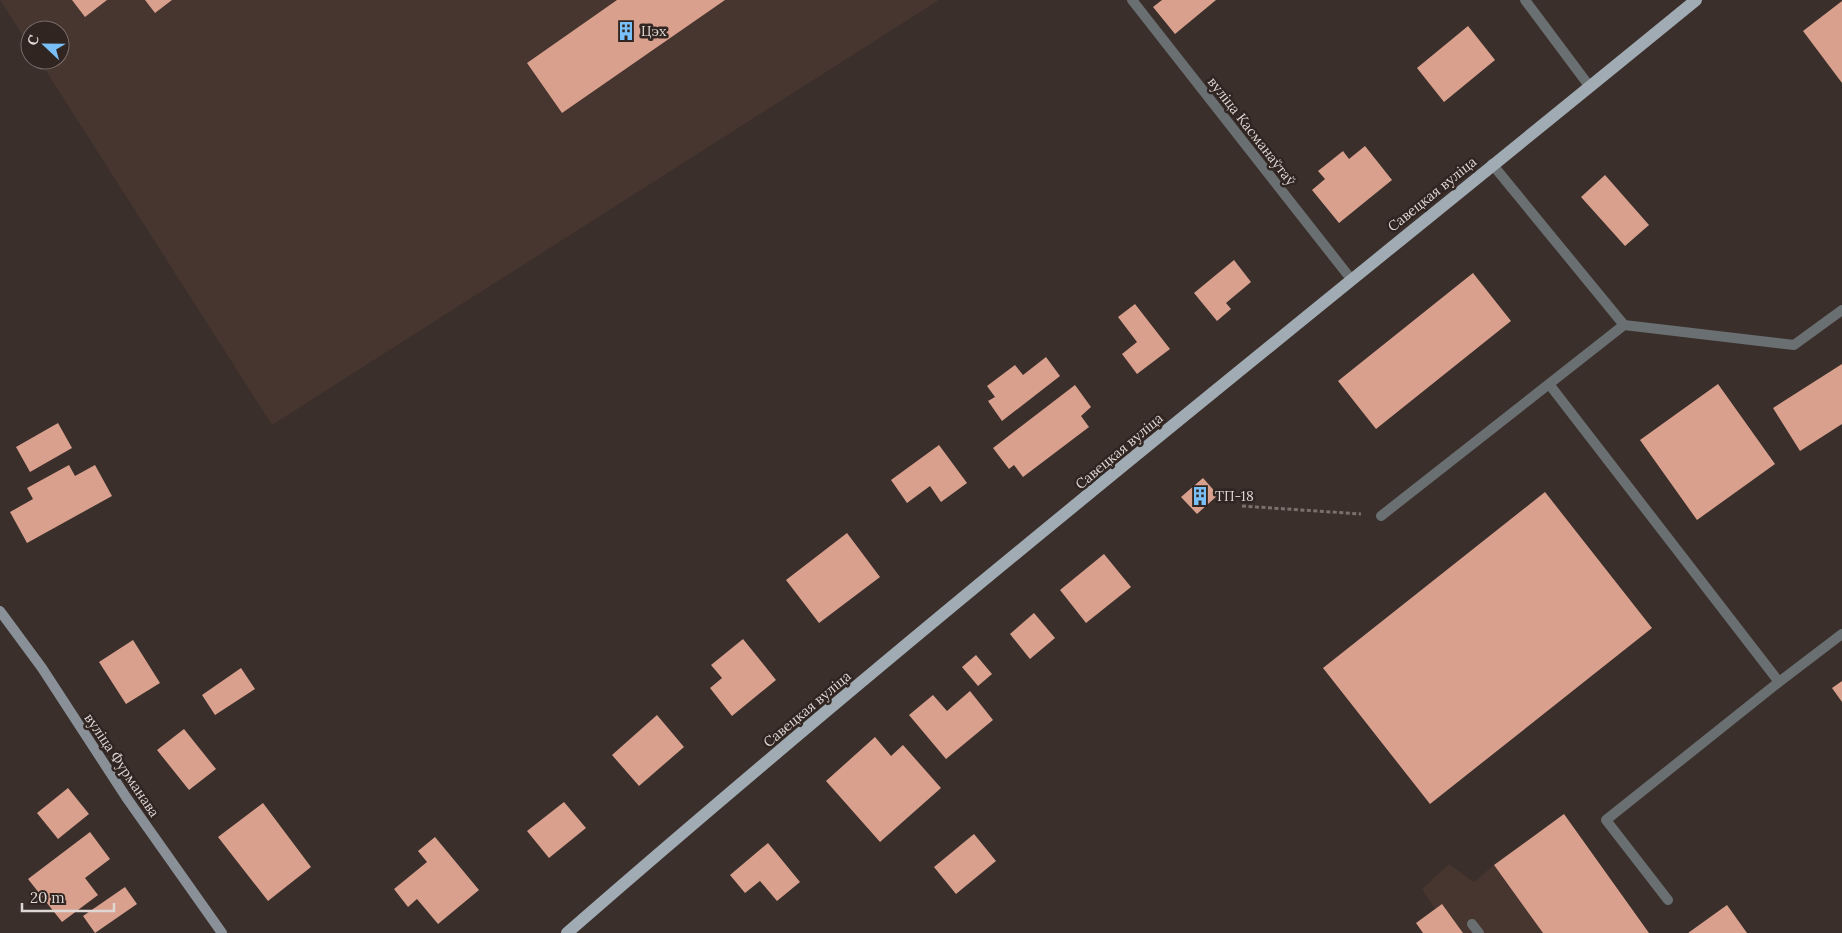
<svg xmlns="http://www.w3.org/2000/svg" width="1842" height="933" font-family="Lora,serif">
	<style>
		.built { fill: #47352f }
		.building { fill: #d9a08e }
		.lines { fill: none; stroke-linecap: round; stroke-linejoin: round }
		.path { stroke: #7a706c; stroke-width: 3; stroke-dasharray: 4 2.5; stroke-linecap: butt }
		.lane { stroke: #6a6f72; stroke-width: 10 }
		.street { stroke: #6a6f72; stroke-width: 10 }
		.secondary { stroke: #899097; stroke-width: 10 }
		.primary { stroke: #a1abb3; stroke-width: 12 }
		.labels { text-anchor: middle; stroke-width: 5; stroke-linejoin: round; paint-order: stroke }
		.poi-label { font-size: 14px; fill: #dfd7d4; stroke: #302521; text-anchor: start }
		.street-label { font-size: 14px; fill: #dfd7d4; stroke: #302521 }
	</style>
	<rect width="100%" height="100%" fill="#3a2f2b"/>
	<path class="built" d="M0 0H939L272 425 39 60H60V30H30V47Z
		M1449 864 1474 882 1494 865 1543 933H1423L1416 923 1435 909 1422 889Z"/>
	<path class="building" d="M72 0H107L85 17Z
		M145 0H172L155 13Z
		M617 0H725L562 113 527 63Z
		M1162 0H1216L1175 34 1153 7Z
		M1842 1V83L1803 31Z
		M1468 26 1495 60 1444 102 1417 68Z
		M1365 146 1392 180 1339 223 1312 190 1325 179 1318 171 1343 151 1349 159Z
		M1605 175 1649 225 1625 246 1581 197Z
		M1234 260 1251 282 1226 303 1231 309 1217 321 1194 293Z
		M1473 273 1511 321 1376 429 1338 381Z
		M1135 304 1170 349 1137 374 1122 354 1137 342 1118 317Z
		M1046 357 1060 376 1002 421 988 401 995 397 987 386 1015 365 1023 375Z
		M1842 364V424L1800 451 1773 408Z
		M1718 384 1775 464 1697 520 1640 440Z
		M1075 385 1091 407 1081 416 1089 427 1023 477 1014 465 1009 469 993 448Z
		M58 423 72 448 30 472 16 447Z
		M939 445 967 483 941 502 930 486 907 503 891 480Z
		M69 465 75 476 95 465 112 496 27 543 10 512 33 499 27 488Z
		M1203 478 1218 495 1197 514 1181 497Z
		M1545 492 1652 628 1430 804 1323 668Z
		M847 533 880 577 819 623 786 580Z
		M1104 554 1131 587 1086 623 1060 590Z
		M1034 613 1055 638 1030 659 1010 634Z
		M743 639 776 680 732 716 710 688 722 678 711 665Z
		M133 640 160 683 126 704 99 662Z
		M976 655 992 674 978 686 962 667Z
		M241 668 255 689 215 715 202 695Z
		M1842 681V702L1832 688Z
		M970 691 993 720 946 759 909 715 933 695 947 711Z
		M657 715 684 747 639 786 612 755Z
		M184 729 216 769 189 790 157 750Z
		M875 737 891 756 903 745 941 788 880 842 826 781Z
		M68 788 89 814 58 839 37 813Z
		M564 802 586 828 549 858 527 831Z
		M263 803 311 867 268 901 218 837Z
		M1564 814 1649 933H1543L1494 865Z
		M90 832 110 859 85 878 98 895 62 922 28 879Z
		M974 834 996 861 956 894 934 867Z
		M435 837 479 890 438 924 417 899 408 907 394 889 427 862 418 851Z
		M768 843 800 882 777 901 760 881 745 893 730 875Z
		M125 887 137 904 95 933 83 916Z
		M1442 904 1463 933H1423L1416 923Z
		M1727 905 1747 933H1688Z"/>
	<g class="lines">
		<path class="path" d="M1242 506 1361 514"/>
		<path class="lane" d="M1624 325 1794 345 1842 310
			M1549 384 1779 682 1842 634
			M1381 516 1624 325 1492 164
			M1668 900 1606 820 1779 682
			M1472 924 1479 933"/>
		<path class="street" d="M1132 0 1351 279
			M1525 0 1590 87"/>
		<path class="secondary" d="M0 611 42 668 126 797 222 933"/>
		<path class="primary" d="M567 933C935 612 1318 309 1696 0"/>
	</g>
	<defs>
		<g id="building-bare" transform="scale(1.5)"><path d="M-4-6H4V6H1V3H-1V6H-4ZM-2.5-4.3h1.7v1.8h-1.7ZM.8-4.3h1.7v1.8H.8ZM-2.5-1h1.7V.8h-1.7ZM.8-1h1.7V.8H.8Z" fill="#79bff8" stroke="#302521" stroke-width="2.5" paint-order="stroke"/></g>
	</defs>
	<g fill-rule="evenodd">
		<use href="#building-bare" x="626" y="31"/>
		<use href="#building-bare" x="1200" y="496"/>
	</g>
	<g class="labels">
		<g class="poi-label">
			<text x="641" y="36">Цэх</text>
			<text x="1215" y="501">ТП-18</text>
		</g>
		<g class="street-label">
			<text transform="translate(1252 131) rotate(52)" y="5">вуліца Касманаўтаў</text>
			<text transform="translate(1432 194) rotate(-39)" y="5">Савецкая вуліца</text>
			<text transform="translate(1119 451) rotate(-40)" y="5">Савецкая вуліца</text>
			<text transform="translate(807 709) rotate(-40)" y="5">Савецкая вуліца</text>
			<text transform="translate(122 765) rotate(56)" y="5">вуліца Фурманава</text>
		</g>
	</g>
	<g transform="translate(45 45) rotate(292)"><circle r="24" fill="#302521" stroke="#766c69"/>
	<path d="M0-4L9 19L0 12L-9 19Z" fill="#79bff8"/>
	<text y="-8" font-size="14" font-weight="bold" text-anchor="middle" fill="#dfd7d4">С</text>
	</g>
	<path d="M22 903v8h92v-8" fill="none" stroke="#dfd7d4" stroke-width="2.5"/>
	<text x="30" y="903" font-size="15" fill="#dfd7d4" stroke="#302521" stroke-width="4" paint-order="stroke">20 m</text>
</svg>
